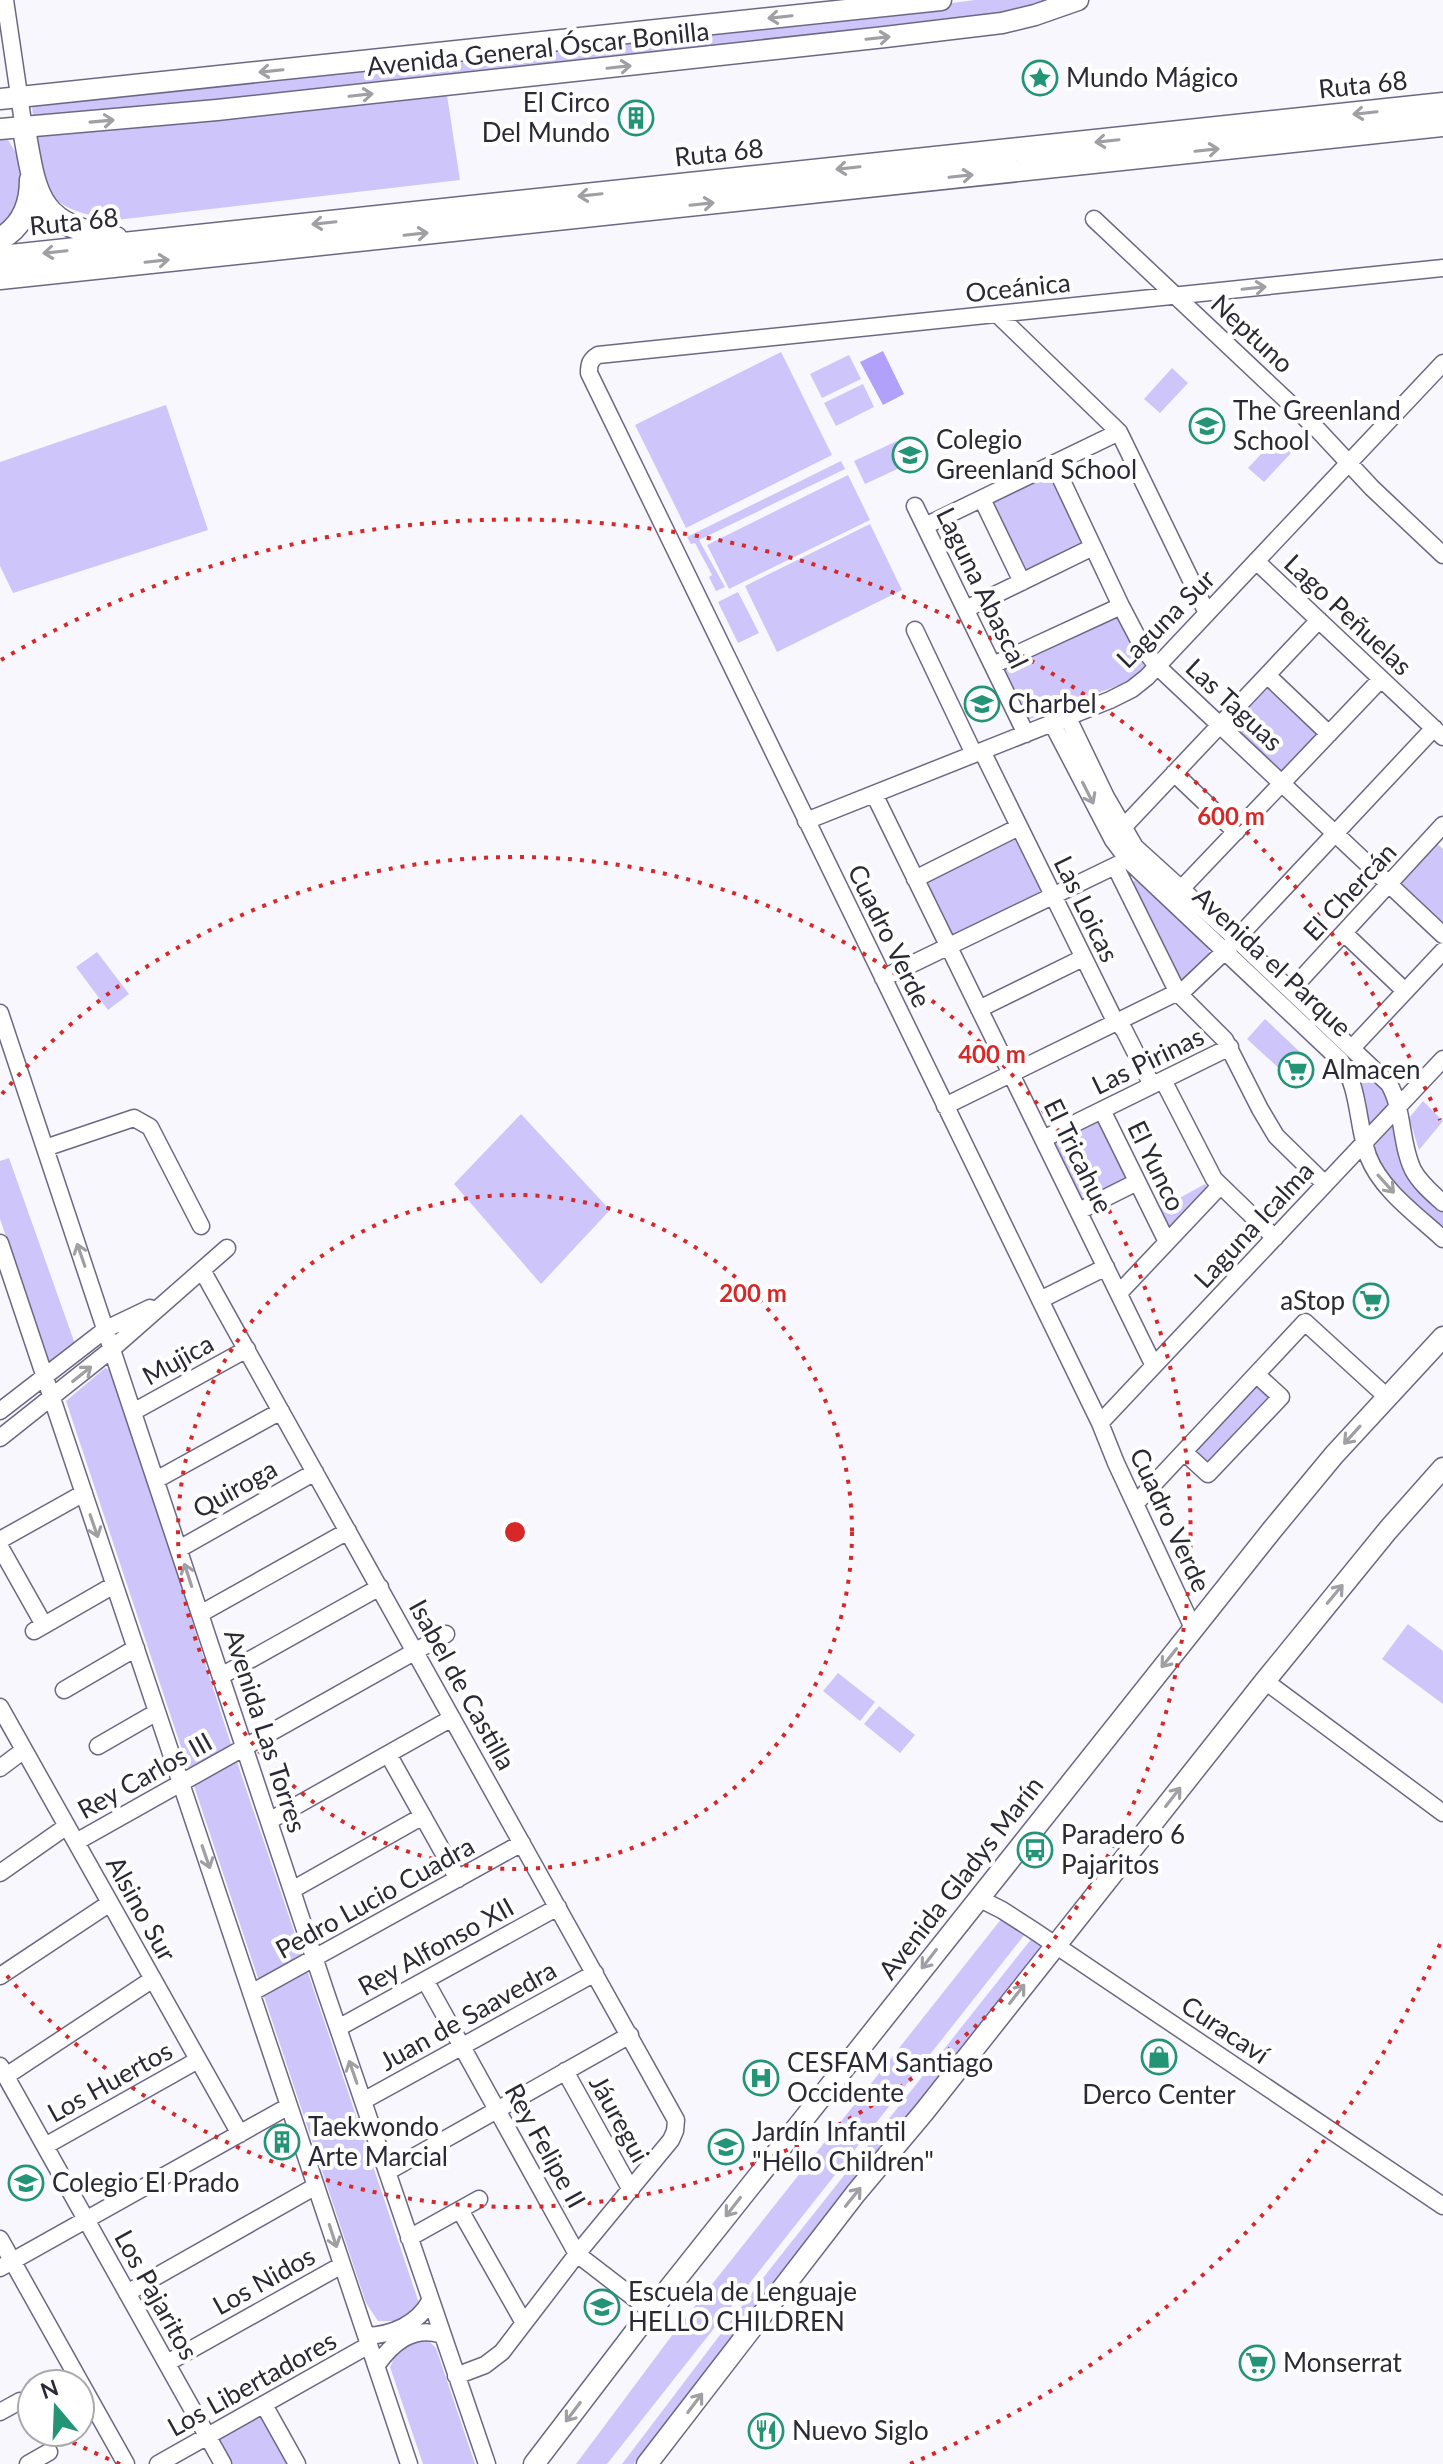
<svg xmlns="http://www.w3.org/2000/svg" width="1443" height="2464" font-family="Lato,sans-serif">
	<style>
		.green { fill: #cec6fb }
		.water { fill: #b2a1fb }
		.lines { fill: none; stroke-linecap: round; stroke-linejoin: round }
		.minor-casing { stroke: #6c6884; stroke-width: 19 }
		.major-casing { stroke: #6c6884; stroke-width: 23 }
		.highway-casing { stroke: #6c6884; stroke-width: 25 }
		.minor { stroke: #fff; stroke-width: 16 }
		.major { stroke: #fff; stroke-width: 20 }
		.highway { stroke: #fff; stroke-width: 22 }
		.oneway { stroke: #9f9fa4 }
		.ring { fill: none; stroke: #d62828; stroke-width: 4; stroke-dasharray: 4 8 }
		.labels { text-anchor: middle; stroke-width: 8; stroke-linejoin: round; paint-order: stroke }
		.street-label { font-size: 26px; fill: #2a2935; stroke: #fff }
		.poi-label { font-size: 26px; fill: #2a2935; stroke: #fff; text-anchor: start }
		.centre { fill: #d62828; stroke: #fff; stroke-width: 4 }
		.ring-label { font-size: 24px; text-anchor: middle; font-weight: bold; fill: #d62828; stroke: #fff; stroke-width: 8; stroke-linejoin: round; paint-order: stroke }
	</style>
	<rect width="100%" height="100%" fill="#f7f7fd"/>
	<path class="green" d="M975 0H1053L991 19 33 120 32 103 788 24Z
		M447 95 460 180 116 220C92 216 56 211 46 185 41 169 39 151 35 135L103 131Z
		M0 138 8 140 18 156 22 191 15 212 0 226Z
		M781 352 832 455 686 528 635 425Z
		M849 355 861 379 822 398 810 374Z
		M1172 368 1188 383 1160 413 1144 399Z
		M863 384 874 407 836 426 824 403Z
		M166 405 208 530 13 593 0 566V462Z
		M1276 438 1292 452 1264 482 1248 468Z
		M897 441 908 464 865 484 854 461Z
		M841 461 845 469 699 540 725 587 716 591 709 577 712 575 695 543 691 544 687 537Z
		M1050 474 1085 548 1026 576 991 503Z
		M848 475 870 520 729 589 707 545Z
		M870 524 902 590 777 652 745 586Z
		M738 592 759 633 738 643 718 602Z
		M1117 617 1146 665 1132 680 1025 721 1001 668Z
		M1265 680 1323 733 1284 775 1227 721Z
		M1016 837 1044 894 952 940 924 883Z
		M1435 842 1443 849V924L1400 883Z
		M1135 880 1208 947 1210 954 1180 982 1131 884Z
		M97 952 129 994 108 1010 76 967Z
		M1265 1019 1301 1053 1283 1072 1247 1039Z
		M1352 1057C1367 1071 1386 1086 1389 1108L1369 1130 1348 1062Z
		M1423 1101 1443 1121 1419 1150 1409 1118Z
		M521 1114 610 1210 541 1284 454 1184Z
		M1100 1117 1130 1181 1083 1202 1053 1140Z
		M1392 1125 1398 1131 1443 1210V1233C1427 1217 1374 1172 1373 1150 1373 1142 1386 1132 1392 1125Z
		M9 1158 75 1344 49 1363 0 1219V1161Z
		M1205 1184 1209 1189 1172 1228 1165 1226 1156 1211Z
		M105 1368 113 1371 228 1735 420 2306 404 2321H378L366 2303 66 1401Z
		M1258 1383 1273 1397 1208 1467 1193 1453Z
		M1408 1624 1443 1651V1704L1382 1659Z
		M838 1673 875 1702 860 1721 823 1691Z
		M879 1706 915 1735 900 1753 864 1724Z
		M1002 1918 1025 1934 607 2464H576L679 2326Z
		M1032 1938 1043 1946 634 2464H622L770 2269Z
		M427 2339 436 2348 475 2464H423L390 2367 400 2345Z
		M259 2414 263 2415 291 2464H228L216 2442 217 2436Z"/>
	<path class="water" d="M883 351 904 394 883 405 860 362Z"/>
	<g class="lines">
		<g class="minor-casing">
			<path id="minor" d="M5 0 24 129
				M1094 219 1318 430 1372 488 1443 555
				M997 314 1119 432 1207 613
				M1054 464 1121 606 1143 648 1157 666 1443 935
				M982 499 1022 582
				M915 506 1026 734
				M925 526 1119 432
				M1256 561 1443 737
				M966 609 1093 547
				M915 630 974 754
				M993 665 1121 606
				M1267 675 1329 734
				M1068 718 1106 797 1135 847 1231 934 1389 1084C1404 1110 1400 1143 1413 1170 1420 1183 1432 1193 1443 1203
				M1052 723 1113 840 1128 860 1340 1060C1360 1087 1357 1125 1368 1156 1381 1190 1417 1215 1443 1239
				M982 751 1113 1017 1124 1030 1152 1085
				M1174 773 1236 832
				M874 794 1154 1366
				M806 821 1110 700 1132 689 1147 677 1443 363
				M1116 835 1319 620
				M1115 866 1178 993 1225 1040 1260 1109 1276 1136 1325 1184
				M915 879 1019 827
				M1182 888 1381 679
				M1344 933 1405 991
				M883 978 1123 862
				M1291 990 1443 825
				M979 1009 1083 958
				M0 1013 326 1993 487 2464
				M1352 1048 1443 951
				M1163 1080 1214 1179 1275 1238
				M945 1106 1186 988 1225 951 1434 728
				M1102 1110 1167 1242
				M1043 1139 1230 1047
				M45 1148 134 1118 150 1127 201 1226
				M1079 1211 1137 1182
				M0 1243 409 2464
				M202 1270 676 2120 675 2131 671 2140 577 2254 502 2352 485 2365 456 2376
				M1119 1293 1220 1186
				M1040 1300 1106 1267
				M0 1411 106 1329 150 1308
				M133 1412 247 1349
				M1100 1423 1443 1059
				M0 1438 112 1349 227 1248
				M1184 1452 1208 1474 1281 1397 1257 1375
				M156 1480 281 1411
				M1136 1503 1305 1322 1387 1397
				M0 1540 84 1493
				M0 1547 44 1625
				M179 1549 315 1472
				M200 1614 348 1531
				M1193 1628 1116 1463 1100 1423 589 373C589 364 590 360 598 355L1443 268
				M34 1631 114 1585
				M221 1676 380 1587
				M1265 1681 1443 1813
				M64 1690 136 1648
				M0 1707 240 2134
				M98 1746 157 1712
				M388 1754 458 1879
				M0 1768 24 1750
				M269 1821 452 1718
				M76 1842 446 1634
				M0 1873 67 1826
				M292 1890 423 1816
				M978 1898 1002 1910 1033 1930 1443 2206
				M0 1976 110 1903
				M425 1980 577 2254 651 2311
				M251 1993 522 1843
				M338 2028 558 1907
				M0 2066 223 2464
				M565 2071 631 2190
				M6 2076 153 1979
				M363 2101 595 1973
				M45 2146 198 2060
				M387 2172 630 2035
				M460 2210 524 2323
				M409 2238 479 2199
				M0 2239 126 2464
				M0 2268 289 2106
				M127 2293 316 2186
				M366 2336C392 2335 418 2324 430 2301
				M167 2363 342 2265
				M376 2366C392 2343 413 2325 442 2335
				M264 2405 297 2464
				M0 2412 20 2401
				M28 2464 49 2452
				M158 2464 369 2345"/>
		</g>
		<g class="major-casing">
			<path id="major" d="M0 99 941 0
				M0 129 217 110 885 37 1002 23 1035 15 1078 0
				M534 2464 651 2311 1272 1530 1334 1455 1443 1337
				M647 2464 856 2193 924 2112 1265 1681 1388 1530 1443 1468"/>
		</g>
		<g class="highway-casing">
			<path id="highway" d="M24 129C36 199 38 225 116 238
				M0 239C23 226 31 205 31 180
				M0 257 1443 104
				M0 278 1443 125"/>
		</g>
		<use href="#minor" class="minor"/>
		<use href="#major" class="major"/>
		<use href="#highway" class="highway"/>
	</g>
	<defs><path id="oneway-shaft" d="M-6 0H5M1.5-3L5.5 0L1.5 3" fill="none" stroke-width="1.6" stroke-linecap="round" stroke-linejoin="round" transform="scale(2)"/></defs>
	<g class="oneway">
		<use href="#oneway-shaft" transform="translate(780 17) rotate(174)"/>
		<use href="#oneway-shaft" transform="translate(878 38) rotate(-6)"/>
		<use href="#oneway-shaft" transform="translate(619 67) rotate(-6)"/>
		<use href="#oneway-shaft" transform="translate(271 71) rotate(174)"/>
		<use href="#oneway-shaft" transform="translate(361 95) rotate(-6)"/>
		<use href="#oneway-shaft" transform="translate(1365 113) rotate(174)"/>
		<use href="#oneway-shaft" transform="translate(102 121) rotate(-5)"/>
		<use href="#oneway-shaft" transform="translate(1107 141) rotate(174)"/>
		<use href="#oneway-shaft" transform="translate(1207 150) rotate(-6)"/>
		<use href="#oneway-shaft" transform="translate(848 168) rotate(174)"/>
		<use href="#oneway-shaft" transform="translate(961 176) rotate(-6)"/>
		<use href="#oneway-shaft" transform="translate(590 195) rotate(174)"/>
		<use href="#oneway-shaft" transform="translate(702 204) rotate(-6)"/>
		<use href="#oneway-shaft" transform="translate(324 223) rotate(174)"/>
		<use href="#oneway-shaft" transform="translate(416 234) rotate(-6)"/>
		<use href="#oneway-shaft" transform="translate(55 252) rotate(174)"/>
		<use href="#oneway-shaft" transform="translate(157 261) rotate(-6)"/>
		<use href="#oneway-shaft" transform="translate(1254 288) rotate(-6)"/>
		<use href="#oneway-shaft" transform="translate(1088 793) rotate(63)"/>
		<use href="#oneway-shaft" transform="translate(1386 1184) rotate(48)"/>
		<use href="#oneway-shaft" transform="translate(81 1255) rotate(-109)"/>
		<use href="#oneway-shaft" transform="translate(82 1374) rotate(-39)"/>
		<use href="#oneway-shaft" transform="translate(1352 1435) rotate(132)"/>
		<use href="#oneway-shaft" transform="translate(94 1526) rotate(71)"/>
		<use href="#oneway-shaft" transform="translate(188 1575) rotate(-108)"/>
		<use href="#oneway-shaft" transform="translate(1335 1594) rotate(-50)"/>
		<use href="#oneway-shaft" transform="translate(1169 1658) rotate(129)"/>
		<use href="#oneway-shaft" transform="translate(1173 1797) rotate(-52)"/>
		<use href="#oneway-shaft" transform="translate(206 1857) rotate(71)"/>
		<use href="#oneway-shaft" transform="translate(929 1959) rotate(128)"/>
		<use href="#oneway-shaft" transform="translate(1017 1994) rotate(-52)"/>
		<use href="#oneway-shaft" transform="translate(353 2072) rotate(-109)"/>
		<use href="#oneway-shaft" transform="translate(853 2197) rotate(-51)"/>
		<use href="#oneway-shaft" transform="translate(733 2207) rotate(128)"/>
		<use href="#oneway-shaft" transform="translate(333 2236) rotate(72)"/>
		<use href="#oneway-shaft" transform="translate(695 2403) rotate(-53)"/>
		<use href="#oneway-shaft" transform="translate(573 2412) rotate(127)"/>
	</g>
	<g class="ring">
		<circle cx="515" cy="1532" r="337"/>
		<path d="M2 1094A675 675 0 1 1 2 1970"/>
		<path d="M1440 1944A1012 1012 0 0 1 910 2464M120 2464A1012 1012 0 0 1 56 2434M1 660A1012 1012 0 0 1 1440 1120"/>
	</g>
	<defs>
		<g id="sight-ring" transform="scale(1.8)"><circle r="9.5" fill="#fff" stroke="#249476" stroke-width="1.5"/><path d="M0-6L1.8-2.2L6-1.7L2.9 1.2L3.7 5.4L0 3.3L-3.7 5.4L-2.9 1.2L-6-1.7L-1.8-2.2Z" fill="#249476"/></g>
		<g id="building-ring" transform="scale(1.8)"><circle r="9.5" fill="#fff" stroke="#249476" stroke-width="1.5"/><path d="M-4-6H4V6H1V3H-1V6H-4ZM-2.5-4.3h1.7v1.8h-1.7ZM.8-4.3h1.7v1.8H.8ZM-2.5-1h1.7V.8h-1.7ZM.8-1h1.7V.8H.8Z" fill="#249476"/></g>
		<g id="school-ring" transform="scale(1.8)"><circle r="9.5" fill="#fff" stroke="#249476" stroke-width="1.5"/><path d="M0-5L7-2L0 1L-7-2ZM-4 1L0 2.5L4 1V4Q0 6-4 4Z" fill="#249476"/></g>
		<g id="supermarket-ring" transform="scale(1.8)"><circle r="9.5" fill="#fff" stroke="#249476" stroke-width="1.5"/><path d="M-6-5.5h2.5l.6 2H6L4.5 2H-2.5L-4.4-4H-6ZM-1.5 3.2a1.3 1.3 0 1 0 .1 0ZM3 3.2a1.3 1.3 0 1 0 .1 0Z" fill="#249476"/></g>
		<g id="bus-ring" transform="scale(1.8)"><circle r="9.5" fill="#fff" stroke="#249476" stroke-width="1.5"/><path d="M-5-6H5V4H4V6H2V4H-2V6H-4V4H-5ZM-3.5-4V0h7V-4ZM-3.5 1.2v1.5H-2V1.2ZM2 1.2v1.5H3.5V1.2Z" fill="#249476"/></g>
		<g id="shop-ring" transform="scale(1.8)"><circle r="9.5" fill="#fff" stroke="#249476" stroke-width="1.5"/><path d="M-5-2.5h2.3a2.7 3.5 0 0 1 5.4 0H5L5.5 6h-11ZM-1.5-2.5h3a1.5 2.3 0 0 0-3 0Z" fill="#249476"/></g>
		<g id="hospital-ring" transform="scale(1.8)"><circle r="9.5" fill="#fff" stroke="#249476" stroke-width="1.5"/><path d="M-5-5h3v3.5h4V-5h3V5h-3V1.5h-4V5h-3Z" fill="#249476"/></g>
		<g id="restaurant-ring" transform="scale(1.8)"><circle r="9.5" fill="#fff" stroke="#249476" stroke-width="1.5"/><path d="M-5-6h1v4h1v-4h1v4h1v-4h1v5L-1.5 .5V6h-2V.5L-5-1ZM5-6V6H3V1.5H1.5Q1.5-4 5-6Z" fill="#249476"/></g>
	</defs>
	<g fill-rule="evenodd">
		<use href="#sight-ring" x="1040" y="78"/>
		<use href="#building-ring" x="636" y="118"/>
		<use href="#school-ring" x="1207" y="426"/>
		<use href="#school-ring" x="910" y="455"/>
		<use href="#school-ring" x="982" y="704"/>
		<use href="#supermarket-ring" x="1296" y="1070"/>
		<use href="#supermarket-ring" x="1371" y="1301"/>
		<use href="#bus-ring" x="1035" y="1850"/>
		<use href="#shop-ring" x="1159" y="2057"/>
		<use href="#hospital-ring" x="761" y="2078"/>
		<use href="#building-ring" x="282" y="2142"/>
		<use href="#school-ring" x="726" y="2147"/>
		<use href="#school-ring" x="26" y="2183"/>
		<use href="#school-ring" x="602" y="2307"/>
		<use href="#supermarket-ring" x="1257" y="2363"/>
		<use href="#restaurant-ring" x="766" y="2431"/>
	</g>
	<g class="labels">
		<g class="street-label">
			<text transform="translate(538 49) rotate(-6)" y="9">Avenida General Óscar Bonilla</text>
			<text transform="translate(1363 85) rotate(-6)" y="9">Ruta 68</text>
			<text transform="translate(719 153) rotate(-6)" y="9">Ruta 68</text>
			<text transform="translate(74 222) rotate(-6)" y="9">Ruta 68</text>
			<text transform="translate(1018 288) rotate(-6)" y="9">Oceánica</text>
			<text transform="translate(1252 334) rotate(43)" y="9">Neptuno</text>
			<text transform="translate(982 588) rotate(64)" y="9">Laguna Abascal</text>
			<text transform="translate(1348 615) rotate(43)" y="9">Lago Peñuelas</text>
			<text transform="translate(1166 619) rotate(-45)" y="9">Laguna Sur</text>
			<text transform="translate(1234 705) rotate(43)" y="9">Las Taguas</text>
			<text transform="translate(1350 892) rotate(-47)" y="9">El Chercán</text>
			<text transform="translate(1086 909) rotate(64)" y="9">Las Loicas</text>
			<text transform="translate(889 936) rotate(64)" y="9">Cuadro Verde</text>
			<text transform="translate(1272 962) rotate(43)" y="9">Avenida el Parque</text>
			<text transform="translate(1148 1061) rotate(-26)" y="9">Las Pirinas</text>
			<text transform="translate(1078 1156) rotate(64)" y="9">El Tricahue</text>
			<text transform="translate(1156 1166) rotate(64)" y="9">El Yunco</text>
			<text transform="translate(1254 1225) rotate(-47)" y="9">Laguna Icalma</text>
			<text transform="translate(178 1360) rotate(-29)" y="9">Mujica</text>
			<text transform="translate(235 1489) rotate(-29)" y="9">Quiroga</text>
			<text transform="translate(1170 1520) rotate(65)" y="9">Cuadro Verde</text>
			<text transform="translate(462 1685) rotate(61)" y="9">Isabel de Castilla</text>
			<text transform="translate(265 1731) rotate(72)" y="9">Avenida Las Torres</text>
			<text transform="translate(145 1776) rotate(-29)" y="9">Rey Carlos III</text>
			<text transform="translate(961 1878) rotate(-52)" y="9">Avenida Gladys Marín</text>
			<text transform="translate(375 1898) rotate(-29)" y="9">Pedro Lucio Cuadra</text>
			<text transform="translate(141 1909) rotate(61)" y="9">Alsino Sur</text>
			<text transform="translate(436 1947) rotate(-29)" y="9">Rey Alfonso XII</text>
			<text transform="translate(468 2016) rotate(-29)" y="9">Juan de Saavedra</text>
			<text transform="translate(1225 2030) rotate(34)" y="9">Curacaví</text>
			<text transform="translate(110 2082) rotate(-29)" y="9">Los Huertos</text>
			<text transform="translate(619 2119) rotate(61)" y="9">Jáuregui</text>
			<text transform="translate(545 2146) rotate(61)" y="9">Rey Felipe II</text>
			<text transform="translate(264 2281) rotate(-29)" y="9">Los Nidos</text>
			<text transform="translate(156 2295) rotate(61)" y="9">Los Pajaritos</text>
			<text transform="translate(252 2384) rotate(-29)" y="9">Los Libertadores</text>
		</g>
		<g class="poi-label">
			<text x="1066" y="87">Mundo Mágico</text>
			<text x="610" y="112" text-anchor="end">El Circo<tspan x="610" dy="30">Del Mundo</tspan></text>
			<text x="1233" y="420">The Greenland<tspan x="1233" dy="30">School</tspan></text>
			<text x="936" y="449">Colegio<tspan x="936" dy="30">Greenland School</tspan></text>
			<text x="1008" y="713">Charbel</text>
			<text x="1322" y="1079">Almacen</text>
			<text x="1345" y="1310" text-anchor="end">aStop</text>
			<text x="1061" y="1844">Paradero 6<tspan x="1061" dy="30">Pajaritos</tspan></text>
			<text x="787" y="2072">CESFAM Santiago<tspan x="787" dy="30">Occidente</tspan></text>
			<text x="1159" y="2104" text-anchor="middle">Derco Center</text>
			<text x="308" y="2136">Taekwondo<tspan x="308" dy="30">Arte Marcial</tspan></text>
			<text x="752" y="2141">Jardín Infantil<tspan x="752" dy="30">"Hello Children"</tspan></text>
			<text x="52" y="2192">Colegio El Prado</text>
			<text x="628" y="2301">Escuela de Lenguaje<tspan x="628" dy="30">HELLO CHILDREN</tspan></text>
			<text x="1283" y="2372">Monserrat</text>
			<text x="792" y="2440">Nuevo Siglo</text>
		</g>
	</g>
	<circle cx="515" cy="1532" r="12" class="centre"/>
	<g class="ring-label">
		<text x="1231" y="825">600 m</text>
		<text x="992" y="1063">400 m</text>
		<text x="753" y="1302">200 m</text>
	</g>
	<g transform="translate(56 2408) rotate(341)"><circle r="38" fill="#ffffff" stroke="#aaa9ae" stroke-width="2"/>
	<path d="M0-6L14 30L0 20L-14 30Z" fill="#249476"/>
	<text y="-12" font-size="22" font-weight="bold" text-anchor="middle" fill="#2a2935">N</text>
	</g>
</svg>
